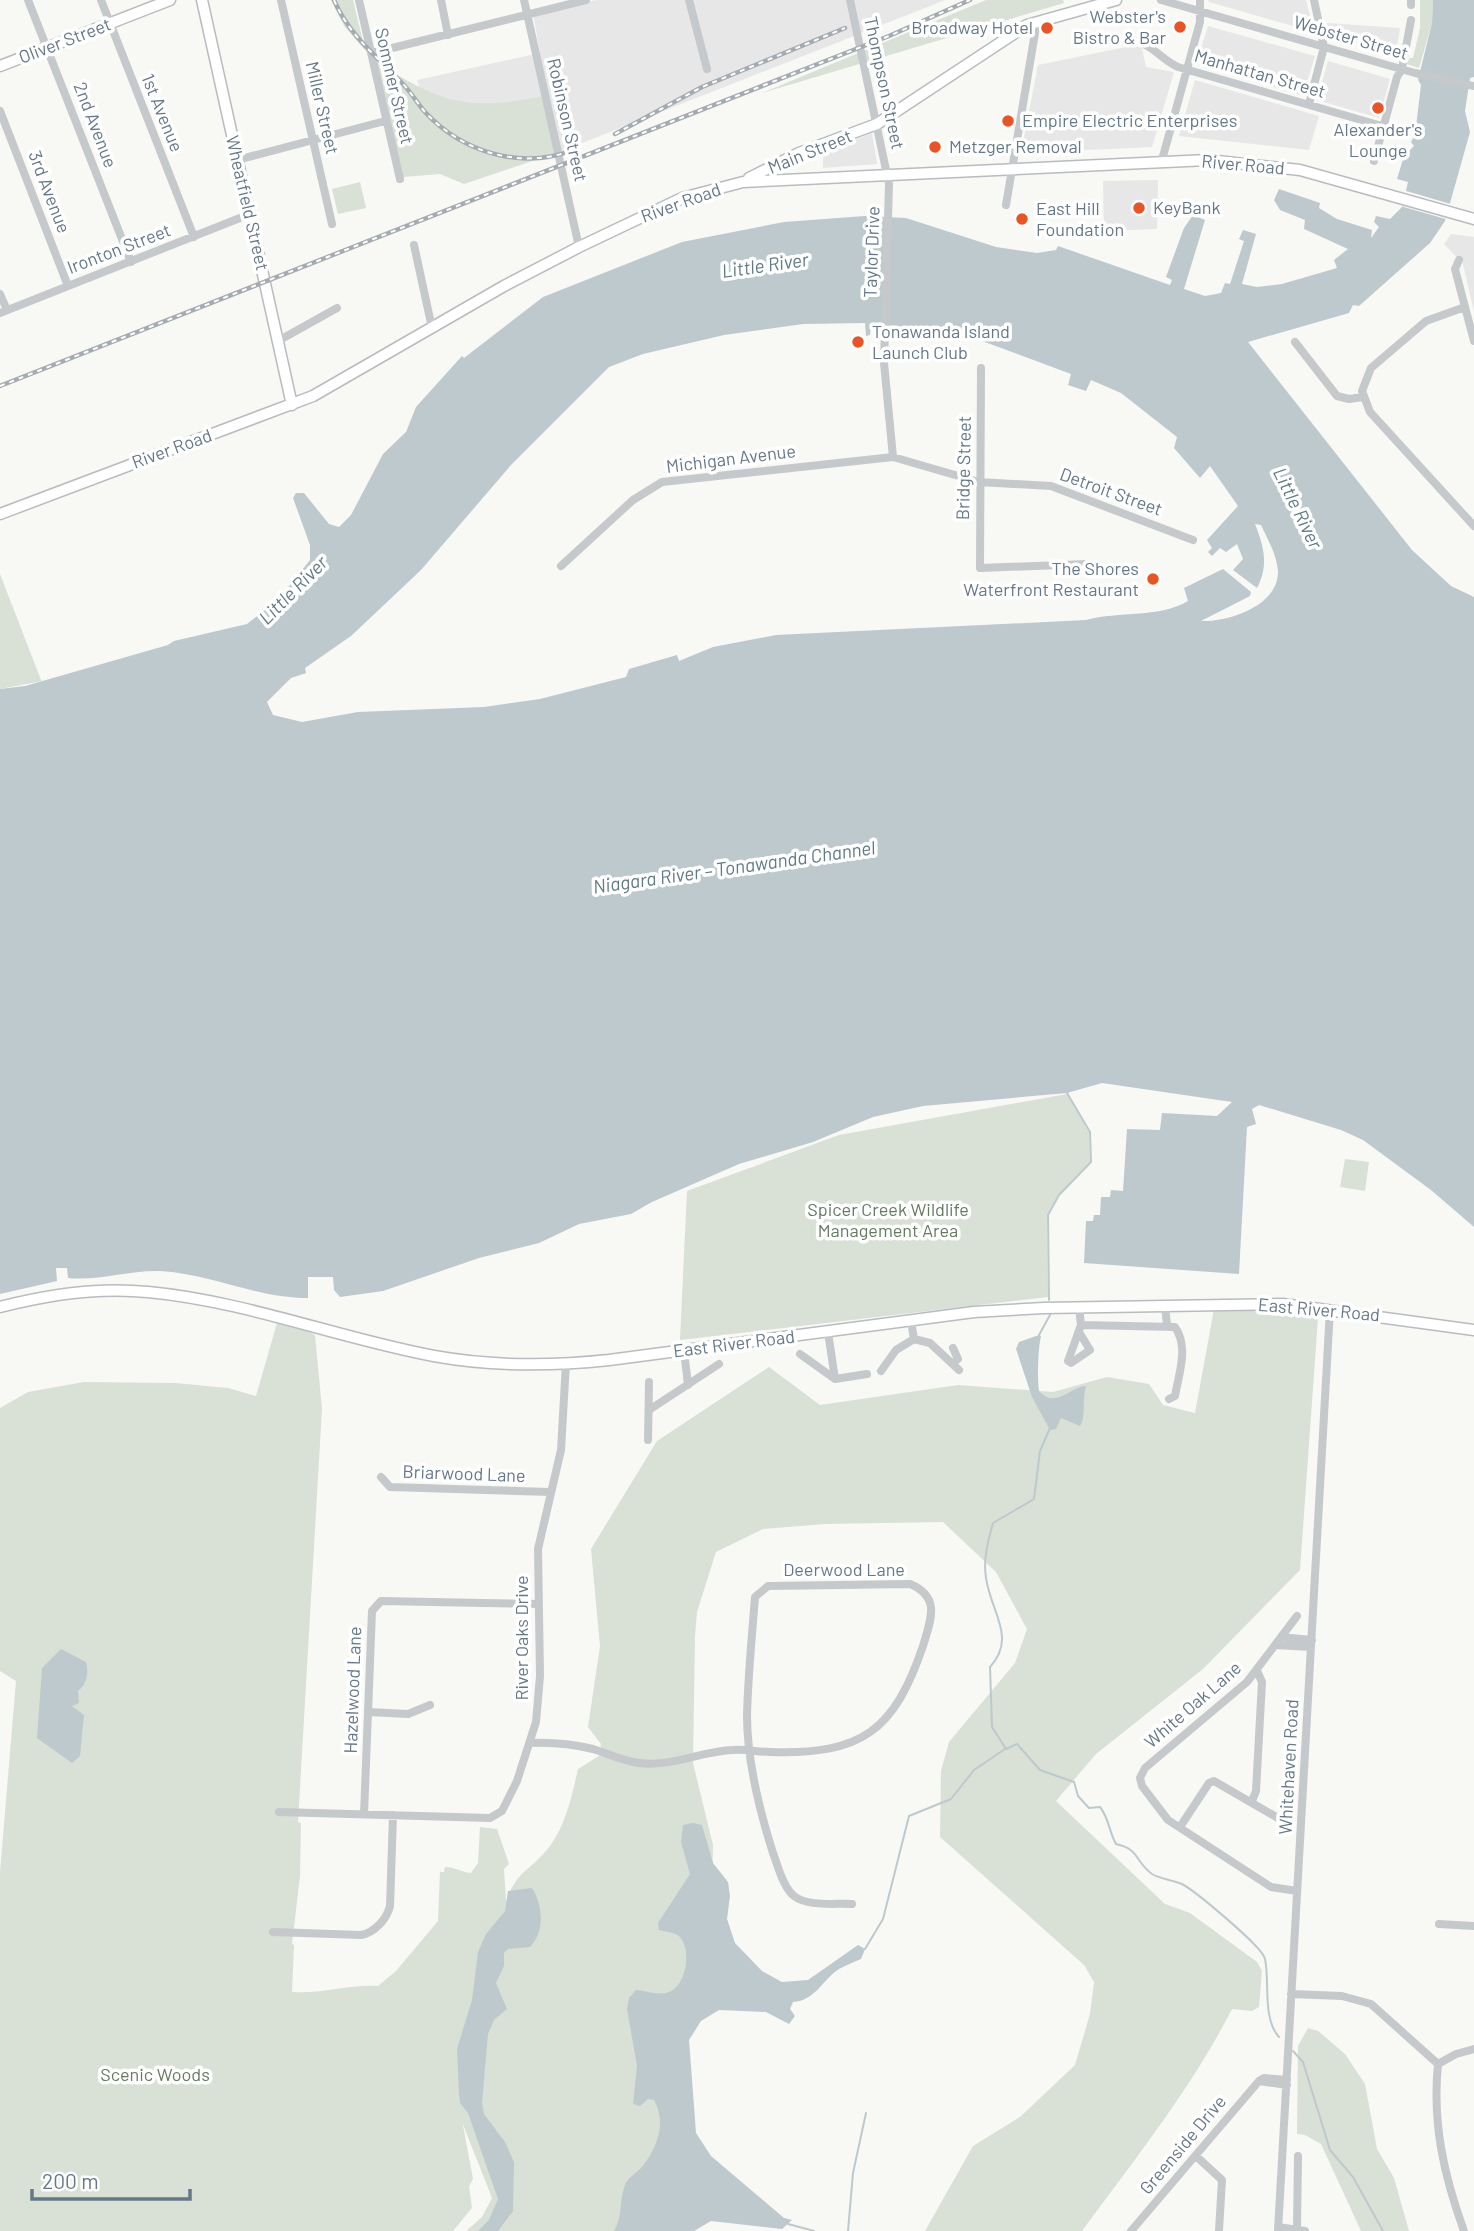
<svg xmlns="http://www.w3.org/2000/svg" width="1474" height="2231" font-family="Barlow,sans-serif">
	<style>
		.built { fill: #e6e7e6 }
		.green { fill: #d9e0d6 }
		.water { fill: #bdc9cd; fill-rule: evenodd }
		.pier { fill: #f8f8f5 }
		.lines { fill: none; stroke-linecap: round; stroke-linejoin: round }
		.stream { stroke: #bdc9cd; stroke-width: 2 }
		.major-casing { stroke: #b8bcc0; stroke-width: 13 }
		.minor { stroke: #c5c9cc; stroke-width: 8 }
		.major { stroke: #fff; stroke-width: 10 }
		.rail-casing { stroke: #a5acb1; stroke-width: 4.5 }
		.rail { stroke: #fff; stroke-width: 2; stroke-dasharray: 5; stroke-linecap: butt }
		.poi-dot { fill: #ea5323; stroke: #fff; stroke-width: 2.5 }
		.labels { text-anchor: middle; stroke-width: 7; stroke-linejoin: round; paint-order: stroke }
		.poi-label { font-size: 18px; fill: #667887; stroke: #fff; text-anchor: start }
		.street-label { font-size: 18px; fill: #667887; stroke: #fff }
		.park-label { font-size: 18px; fill: #667961; stroke: #fff }
		.water-label { font-size: 19px; font-style: italic; fill: #617a83; stroke: #fff }
	</style>
	<rect width="100%" height="100%" fill="#f8f8f5"/>
	<path class="built" d="M597 0H945L562 151 548 96 508 104 471 105 421 91 417 80 540 53 533 13Z
		M1208 0H1306L1314 32 1209 2Z
		M1327 23 1400 28 1396 53 1330 36Z
		M1208 26 1315 56 1303 96 1196 64Z
		M1141 44 1146 67 1174 72 1152 147 1021 153 1038 65Z
		M1328 61 1390 79 1379 118 1317 100Z
		M1195 80 1319 116 1309 150 1179 136Z
		M872 133 877 164 823 168V153Z
		M1158 180 1157 229 1104 231 1103 181Z
		M1451 234 1474 237V312L1463 264 1444 244Z"/>
	<path class="green" d="M331 0H353L365 50 344 26Z
		M986 0H1063L1064 3 762 93Z
		M1420 0H1433L1432 23 1419 68 1407 64 1408 58H1413L1420 28Z
		M375 61C442 104 469 112 548 95L562 151 464 184 440 174 403 177Z
		M360 182 366 208 338 214 332 189Z
		M0 574 41 680 42 681 0 689Z
		M1067 1094 1089 1132 1090 1162 1059 1194 1047 1215 1048 1297 680 1340 687 1191 839 1135Z
		M1345 1159 1369 1162 1365 1191 1340 1187Z
		M1214 1309 1272 1310 1318 1318 1300 1570 1203 1669 1096 1754 1056 1801 1165 1904 1190 1913 1257 1962 1262 1971 1259 2007 1252 2011 1232 2009C1191 2089 1135 2159 1082 2231H925L973 2146 1020 2117 1075 2065 1090 2014 1094 1982 1084 1965 940 1837 941 1771 949 1742 1015 1663 1027 1629 996 1572 943 1522 825 1524 763 1529 716 1552 697 1612 695 1636 693 1763 713 1845 711 1928 681 2048 679 2231H466L482 2217 492 2198 462 2122 456 2088 473 2179 469 2186 472 2208 453 2231H0V1872L16 1681 0 1671V1408L28 1392 84 1382 175 1383 228 1388 256 1396 277 1323 302 1328 315 1335 322 1409 298 1822 301 1823 300 1876 292 1944 294 1945 292 1992C323 1994 349 1984 378 1986L396 1971 438 1921 440 1872H444L445 1867C455 1867 461 1872 471 1873L478 1863 480 1827 497 1829 509 1864 504 1869 506 1901C518 1870 526 1874 546 1851 565 1829 572 1796 578 1769L599 1756 601 1744 588 1727 600 1646 591 1549 657 1441 769 1367 820 1405 958 1385 1053 1392 1107 1377 1149 1384 1163 1405 1195 1413Z
		M1308 2028 1318 2031 1345 2054 1365 2084 1377 2149 1394 2178 1409 2231H1361L1321 2144 1305 2135 1297 2134 1298 2046Z"/>
	<path class="water" d="M1433 0H1474V77L1470 78 1465 111 1470 132 1445 221 1430 243 1359 306 1353 305 1349 313 1248 342 1412 550 1451 586 1474 597V1227L1431 1190 1363 1140 1341 1130 1259 1105 1252 1109 1256 1124 1247 1127 1239 1274 1084 1263 1086 1221H1093L1094 1215H1100L1101 1197H1110L1111 1190 1123 1191 1127 1129 1160 1130 1162 1113 1217 1116 1232 1102 1102 1083 1067 1093 923 1106 873 1117 813 1142 739 1164 652 1202 631 1214 579 1224 539 1243 479 1258 383 1291 340 1297 334 1290 333 1277H308V1298C257 1298 211 1274 160 1271 129 1270 99 1281 68 1278L67 1268H56L57 1281 0 1294V689L25 686 168 645 174 641 247 624 278 600 310 560V545L293 498 296 493H304L329 524 339 527 351 515 383 454 406 432 416 407 462 356 464 358 543 297 682 242 784 222 865 216 906 218 996 247 1037 253 1056 250 1058 246 1170 285 1172 280 1166 277 1184 228 1193 215 1205 220 1184 289 1205 296 1221 293 1225 283 1230 284 1244 241 1239 239 1243 230 1256 234 1242 284 1257 287 1282 284 1337 268 1334 260 1348 249 1304 229 1305 220 1280 210 1274 200 1279 189 1320 203 1319 208 1337 219 1372 230 1371 238 1379 227 1374 222 1376 216 1390 219 1402 207 1408 182 1397 179 1404 156 1414 146 1411 142 1415 135 1421 85 1418 80 1432 23ZM865 323 866 336 870 335 871 324 955 331 1071 374 1068 385 1086 391 1091 380 1121 393 1177 437 1174 448 1200 478 1210 466 1238 506 1207 540 1212 548 1208 552 1212 556 1220 548 1226 552 1237 544 1243 559 1233 570 1257 588C1269 565 1264 547 1255 524L1261 525C1268 540 1277 555 1278 572 1278 606 1228 622 1201 621L1250 596 1251 592 1223 569 1184 588 1188 601C1160 618 1119 611 1086 620L776 635 713 647 679 661 677 655 629 669 626 677 540 699 484 707 358 712 302 722 273 715 267 702 291 678 306 673 305 668 351 636 421 570 511 465 609 367 643 354 724 335 803 324Z
		M1039 1335 1041 1336C1038 1348 1037 1379 1039 1391 1056 1410 1070 1386 1086 1386 1082 1399 1086 1417 1080 1426L1061 1418 1056 1429 1050 1430 1032 1397 1016 1349 1019 1342Z
		M61 1649 86 1662C89 1673 87 1684 78 1691L79 1703 72 1706 84 1715 80 1756 72 1763 37 1738 42 1668Z
		M693 1823 702 1825 713 1863 728 1882 730 1896 727 1919 735 1943 762 1971 782 1982 808 1980 858 1945 865 1949 861 1959C854 1962 846 1965 839 1969 823 1979 815 2001 793 2002L790 2009 795 2016 789 2024 766 2012 719 2010 701 2021 689 2040 696 2133 711 2156 784 2218 792 2220 782 2229 711 2221 694 2231H614C623 2216 619 2203 624 2188 626 2178 636 2174 642 2167 657 2148 667 2123 654 2100L648 2099 640 2106 633 2104 637 2066 627 2009 629 1998 636 1990C648 1991 658 1996 669 1992 686 1986 692 1951 680 1937 675 1932 665 1932 659 1930L658 1923 690 1874 681 1842 683 1825Z
		M532 1888C543 1905 545 1932 530 1947L508 1949 504 1953V1966L496 1983 507 2009 494 2020 488 2034 482 2103 484 2114 505 2142 514 2162 513 2211 498 2231H478L489 2220 498 2199 468 2113 460 2103 459 2094 457 2049 472 2000 478 1952 486 1934 505 1911 508 1891Z"/>
	<path class="pier" d="M1403 190 1454 205 1449 220 1397 205Z"/>
	<g class="lines">
		<path class="stream" d="M1049 1300 1048 1215 1059 1195 1091 1162 1090 1132 1067 1093
			M1039 1335 1050 1315
			M1050 1428 1040 1451 1034 1499 993 1523C988 1541 983 1560 986 1578 991 1613 1017 1637 990 1667L992 1727 1006 1749 1017 1744 1040 1770 1074 1782 1078 1796 1089 1808 1100 1807C1109 1818 1109 1832 1116 1844 1140 1849 1135 1862 1152 1874 1160 1879 1173 1880 1182 1884 1195 1891 1263 1947 1265 1959 1270 1982 1262 2018 1279 2037
			M865 1949 883 1919 909 1816 951 1799 974 1770 1005 1749
			M1293 2051 1303 2062 1330 2150 1353 2177 1383 2231
			M788 2224 814 2231
			M848 2231 853 2173 866 2113"/>
		<g class="major-casing">
			<path id="major" d="M202 0 292 405
				M0 66 170 0
				M749 178 799 153 877 124 1027 25 1116 0
				M0 514 313 396 504 286 579 247 682 198 743 182 1208 160 1300 170 1474 219
				M0 1307C46 1295 100 1287 148 1292 245 1301 338 1338 434 1356 489 1366 553 1366 609 1360L974 1312 1044 1308 1283 1304 1474 1330"/>
		</g>
		<path class="minor" d="M28 0 131 262
			M101 0 194 237
			M281 0 332 224
			M359 0 400 179
			M441 0 448 35
			M524 0 579 247
			M689 0 707 69
			M850 0 889 184 884 363 893 457
			M1161 0 1415 73 1474 86
			M1411 5V0
			M1135 41C1153 45 1162 60 1178 67L1382 126
			M372 53 586 0
			M1309 104 1324 47 1314 0
			M0 111 68 286
			M237 160 385 121
			M1162 160 1200 22V0
			M1374 161 1397 77 1402 69 1411 20
			M1006 205 1037 21
			M414 245 432 328
			M1459 260 1455 269 1465 307
			M0 294 7 310
			M0 313 250 214
			M278 341 337 308
			M1474 341 1465 307 1426 321 1371 368 1362 391 1370 412 1474 526
			M1295 342 1337 396 1349 399 1363 397
			M981 368 980 568 1087 564
			M561 566 633 500 662 482 893 457 979 482 1051 486 1193 540
			M1165 1306 1167 1325
			M911 1321 914 1339
			M1081 1325 1175 1327C1189 1347 1179 1373 1175 1396L1169 1399
			M828 1332 835 1379
			M1079 1332 1090 1350 1071 1363 1068 1361 1081 1325 1079 1307
			M953 1348 958 1359 953 1363
			M684 1351 688 1385
			M800 1354 835 1379 867 1374
			M881 1371 896 1350 914 1339 930 1343 959 1370
			M649 1410 719 1364
			M648 1440 649 1382
			M381 1477 390 1487 550 1492
			M1297 1616 1247 1682 1145 1768 1140 1778 1142 1786 1168 1820 1271 1887 1297 1891
			M1281 1637 1312 1640
			M1275 1645 1311 1647
			M369 1712 408 1714 430 1705
			M530 1743C552 1742 572 1744 593 1749 609 1754 623 1761 639 1763 672 1767 701 1751 733 1750 746 1749 758 1752 770 1752 862 1755 894 1731 923 1646 931 1619 941 1597 910 1584L768 1586 755 1597C752 1636 748 1676 747 1715 747 1762 759 1809 773 1853 778 1866 783 1887 794 1896 808 1907 835 1903 852 1904
			M1252 1801 1256 1791 1262 1682 1257 1671
			M279 1812 490 1818 502 1811 517 1781 536 1722 540 1676 538 1549 561 1450 566 1363
			M364 1814 372 1611 381 1601 538 1604
			M1180 1827 1209 1783 1214 1781 1278 1818
			M1439 1924 1474 1926
			M273 1932 361 1935C374 1933 387 1919 390 1906L393 1815
			M1291 1994 1342 1996 1371 2004 1438 2064
			M1287 2085 1259 2081 1264 2078 1287 2080
			M1196 2156 1222 2180 1219 2231
			M1278 2227 1305 2231
			M1297 2227 1298 2156
			M1131 2231 1259 2081
			M1278 2231 1330 1309
			M1464 2231C1444 2176 1432 2123 1438 2064L1456 2054 1474 2049"/>
		<use href="#major" class="major"/>
		<g class="rail-casing">
			<path id="rail" d="M334 0C349 35 376 56 402 83 411 92 417 103 425 112 463 153 522 170 573 150
				M615 134 702 87 845 28
				M0 386 889 36 970 0"/>
		</g>
		<use href="#rail" class="rail"/>
	</g>
	<g class="poi-dot">
		<circle cx="1180" cy="27" r="7"/>
		<circle cx="1047" cy="28" r="7"/>
		<circle cx="1378" cy="108" r="7"/>
		<circle cx="1008" cy="121" r="7"/>
		<circle cx="935" cy="147" r="7"/>
		<circle cx="1139" cy="208" r="7"/>
		<circle cx="1022" cy="219" r="7"/>
		<circle cx="858" cy="342" r="7"/>
		<circle cx="1153" cy="579" r="7"/>
	</g>
	<g class="labels">
		<g class="poi-label">
			<text x="1166" y="23" text-anchor="end">Webster's<tspan x="1166" dy="21">Bistro &amp; Bar</tspan></text>
			<text x="1033" y="34" text-anchor="end">Broadway Hotel</text>
			<text x="1022" y="127">Empire Electric Enterprises</text>
			<text x="1378" y="136" text-anchor="middle">Alexander's<tspan x="1378" dy="21">Lounge</tspan></text>
			<text x="949" y="153">Metzger Removal</text>
			<text x="1153" y="214">KeyBank</text>
			<text x="1036" y="215">East Hill<tspan x="1036" dy="21">Foundation</tspan></text>
			<text x="872" y="338">Tonawanda Island<tspan x="872" dy="21">Launch Club</tspan></text>
			<text x="1139" y="575" text-anchor="end">The Shores<tspan x="1139" dy="21">Waterfront Restaurant</tspan></text>
		</g>
		<g class="street-label">
			<text transform="translate(1351 38) rotate(16)" y="6">Webster Street</text>
			<text transform="translate(65 41) rotate(-21)" y="6">Oliver Street</text>
			<text transform="translate(1260 74) rotate(16)" y="6">Manhattan Street</text>
			<text transform="translate(884 83) rotate(78)" y="6">Thompson Street</text>
			<text transform="translate(394 86) rotate(77)" y="6">Sommer Street</text>
			<text transform="translate(322 108) rotate(77)" y="6">Miller Street</text>
			<text transform="translate(162 113) rotate(68)" y="6">1st Avenue</text>
			<text transform="translate(567 120) rotate(77)" y="6">Robinson Street</text>
			<text transform="translate(95 125) rotate(69)" y="6">2nd Avenue</text>
			<text transform="translate(810 152) rotate(-22)" y="6">Main Street</text>
			<text transform="translate(1243 165) rotate(5)" y="6">River Road</text>
			<text transform="translate(49 192) rotate(69)" y="6">3rd Avenue</text>
			<text transform="translate(247 203) rotate(77)" y="6">Wheatfield Street</text>
			<text transform="translate(681 203) rotate(-20)" y="6">River Road</text>
			<text transform="translate(119 249) rotate(-21)" y="6">Ironton Street</text>
			<text transform="translate(872 252) rotate(-88)" y="6">Taylor Drive</text>
			<text transform="translate(172 449) rotate(-20)" y="6">River Road</text>
			<text transform="translate(731 459) rotate(-7)" y="6">Michigan Avenue</text>
			<text transform="translate(964 468) rotate(-89)" y="6">Bridge Street</text>
			<text transform="translate(1111 492) rotate(20)" y="6">Detroit Street</text>
			<text transform="translate(1319 1310) rotate(5)" y="6">East River Road</text>
			<text transform="translate(734 1344) rotate(-7)" y="6">East River Road</text>
			<text transform="translate(464 1474) rotate(2)" y="6">Briarwood Lane</text>
			<text x="844" y="1576">Deerwood Lane</text>
			<text transform="translate(522 1638) rotate(-90)" y="6">River Oaks Drive</text>
			<text transform="translate(353 1690) rotate(-88)" y="6">Hazelwood Lane</text>
			<text transform="translate(1193 1705) rotate(-41)" y="6">White Oak Lane</text>
			<text transform="translate(1289 1767) rotate(-87)" y="6">Whitehaven Road</text>
			<text transform="translate(1183 2145) rotate(-50)" y="6">Greenside Drive</text>
		</g>
		<g class="park-label">
			<text x="888" y="1216">Spicer Creek Wildlife<tspan x="888" dy="21">Management Area</tspan></text>
			<text x="155" y="2081">Scenic Woods</text>
		</g>
		<g class="water-label">
			<text transform="translate(765 265) rotate(-8)" y="7">Little River</text>
			<text transform="translate(1298 508) rotate(64)" y="7">Little River</text>
			<text transform="translate(293 590) rotate(-45)" y="7">Little River</text>
			<text transform="translate(734 867) rotate(-8)" y="7">Niagara River – Tonawanda Channel</text>
		</g>
	</g>
	<path d="M32 2189v10h158v-10" fill="none" stroke="#667887" stroke-width="3.5"/>
	<text x="42" y="2189" font-size="21" fill="#667887" stroke="#ffffff" stroke-width="5" paint-order="stroke">200 m</text>
</svg>
